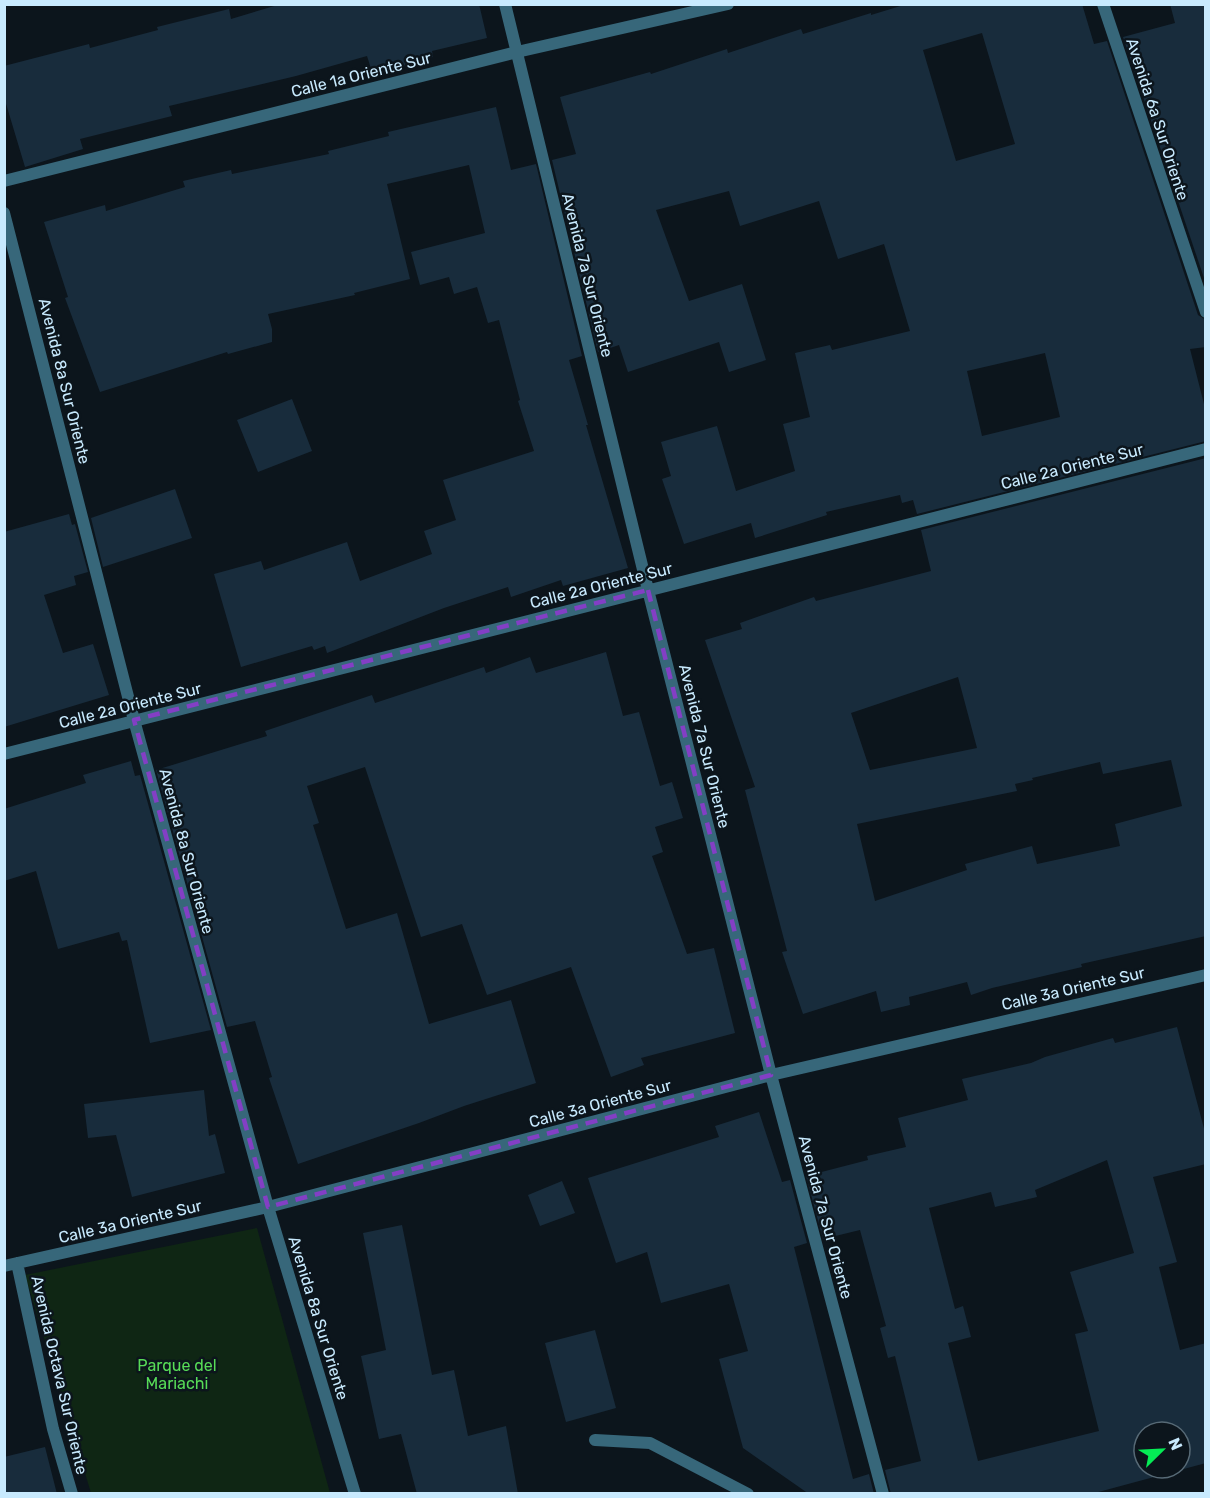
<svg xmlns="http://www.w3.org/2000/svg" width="1210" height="1498" font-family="Rubik,sans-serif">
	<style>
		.green { fill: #0f2614 }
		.building { fill: #182c3c; fill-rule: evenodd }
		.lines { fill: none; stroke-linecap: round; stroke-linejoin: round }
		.street { stroke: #37677a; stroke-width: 12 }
		.marked { fill: none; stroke: #833fc5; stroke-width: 4.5; stroke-dasharray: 12 8; stroke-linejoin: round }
		.labels { text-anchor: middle; stroke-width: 5; stroke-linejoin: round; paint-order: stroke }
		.street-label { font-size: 16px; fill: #c8eafe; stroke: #0c151c }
		.park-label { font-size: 16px; fill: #57db57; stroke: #0c151c }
	</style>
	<rect width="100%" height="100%" fill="#0c151c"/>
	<path class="green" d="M257 1228 330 1493H91L25 1275Z"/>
	<path class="building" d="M281 4H479L487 38 432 51 433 57 373 75 367 56 296 76 169 106 172 116 80 139 83 149 25 167 4 97V66L89 44 90 48 158 30 157 27 229 9 231 19Z
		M907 4H1082L1094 44 1107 41 1198 315 1206 320V347L1190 349 1206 412V441L917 514 913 500 902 503 900 495 826 512 827 515 755 538 751 523 684 544 662 479 671 476 661 442 717 426 736 491 795 471 783 424 810 417 795 353 830 345 832 350 910 331 884 244 838 259 819 201 740 226 729 191 656 210 689 301 742 284 766 360 729 372 719 342 628 372 619 345 598 352 552 160 576 154 560 97 650 72 651 74 727 49 728 53 801 29 803 34 871 13V15ZM982 33 1015 144 956 161 923 50ZM1045 353 1060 417 982 436 967 371Z
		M1170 4H1206V284L1123 37 1175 23Z
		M496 107 511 170 536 164 582 356 569 360 588 425H586L628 568 563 586 561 580 511 597 508 587 444 608 327 653 325 646 314 650 312 646 241 667 214 574 261 561 264 570 347 542 360 581 432 554 424 531 456 520 443 480 534 451 518 401 520 400 499 320 488 323 477 287 454 294 449 277 420 285 411 252 485 233 469 165 387 184 410 279 354 293 355 295 268 314 272 329V342L228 354 227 352 100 392 65 298 68 297 44 222 105 205 106 211 185 187 183 181 231 170 232 174 329 154 328 151 389 136 388 132Z
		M292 399 312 451 258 472 237 420Z
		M1206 458V936L1081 964 1082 967 992 988 971 995 967 982 909 997 910 1005 881 1012 876 991 803 1014 782 952 787 951 745 790 755 787 705 640 742 629 740 623 814 597 816 601 931 571 921 530ZM958 677 977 748 870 770 851 713ZM1171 760 1182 806 1115 824 1120 846 1037 864 1032 846 965 864 967 870 875 901 857 824 1017 791 1015 784 1033 780 1032 778 1100 762 1103 774Z
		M175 489 192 538 103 567 91 518Z
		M69 514 72 525 75 524 88 572 74 576 76 585 44 595 63 653 93 644 109 695 4 727V532Z
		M606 652 623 716 639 712 660 786 672 782 683 818 655 827 663 852 652 856 687 954 714 948 735 1033 641 1058 644 1065 611 1077 571 967 487 995 462 924 421 937 365 767 307 786 319 823 313 825 346 929 397 913 429 1024 511 1000 536 1083 464 1106 419 1123 298 1164 269 1078 272 1077 255 1021 227 1027 156 770 267 736 265 731 372 695 375 703 484 667 486 673 530 657 536 673Z
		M131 761 135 776 140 775 211 1030 150 1043 127 940 122 941 119 932 58 949 36 871 4 881V809L86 783 83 775Z
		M1177 1027 1206 1136V1164L1153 1177 1177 1262 1159 1267 1180 1350 1206 1343V1463L1091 1494H891L885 1470 921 1461 895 1356 888 1358 880 1328 886 1326 860 1230 823 1239 806 1176 868 1160 867 1156 906 1147 898 1118 968 1100 962 1079 1031 1063 1045 1057 1113 1038 1115 1043ZM1107 1160 1134 1253 1070 1272 1088 1331 1075 1334 1099 1431 978 1461 948 1343 971 1337 963 1306 955 1309 929 1208 991 1192 995 1207 1037 1197 1035 1190ZM1144 1432H1180V1468H1144Z
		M204 1090 209 1136 215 1134 225 1173 132 1197 116 1135 88 1138 84 1104Z
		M759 1112 782 1182 790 1180 807 1243 794 1247 853 1479 869 1474 874 1494H809L743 1448 719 1359 748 1351 729 1284 661 1303 647 1252 616 1263 588 1178 719 1137 715 1126Z
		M562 1181 575 1213 540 1226 528 1195Z
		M402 1225 432 1375 454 1370 468 1436 506 1426 518 1494H417L401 1434 379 1439 361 1356 386 1350 363 1233Z
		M595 1330 616 1408 566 1422 545 1343Z
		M45 1447 57 1494H4V1457Z"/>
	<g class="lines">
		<path class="street" d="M505 4 648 590 771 1075 883 1494
			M1103 4 1206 312
			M4 181 517 52 728 4
			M4 213 134 720 268 1207 355 1494
			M4 754 1206 449
			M17 1263 53 1429 72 1494
			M4 1266 268 1207 771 1075 1206 975
			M595 1440 650 1443 748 1494"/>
	</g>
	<path class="marked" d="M648 590 771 1075 268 1207 134 720Z"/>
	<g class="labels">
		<g class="street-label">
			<text transform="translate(361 74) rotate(-14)" y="6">Calle 1a Oriente Sur</text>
			<text transform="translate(1158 119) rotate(72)" y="6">Avenida 6a Sur Oriente</text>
			<text transform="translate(588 275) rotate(76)" y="6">Avenida 7a Sur Oriente</text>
			<text transform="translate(65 381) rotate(76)" y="6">Avenida 8a Sur Oriente</text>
			<text transform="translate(1072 466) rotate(-14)" y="6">Calle 2a Oriente Sur</text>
			<text transform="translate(601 585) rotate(-14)" y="6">Calle 2a Oriente Sur</text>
			<text transform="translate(130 705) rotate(-14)" y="6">Calle 2a Oriente Sur</text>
			<text transform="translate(705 746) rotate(76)" y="6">Avenida 7a Sur Oriente</text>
			<text transform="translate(187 851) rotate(75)" y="6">Avenida 8a Sur Oriente</text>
			<text transform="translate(1073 988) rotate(-13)" y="6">Calle 3a Oriente Sur</text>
			<text transform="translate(600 1103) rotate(-15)" y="6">Calle 3a Oriente Sur</text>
			<text transform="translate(826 1217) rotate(75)" y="6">Avenida 7a Sur Oriente</text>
			<text transform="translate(130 1221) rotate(-13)" y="6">Calle 3a Oriente Sur</text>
			<text transform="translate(319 1318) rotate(73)" y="6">Avenida 8a Sur Oriente</text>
			<text transform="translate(60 1375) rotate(77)" y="6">Avenida Octava Sur Oriente</text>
		</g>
		<g class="park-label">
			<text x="177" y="1371">Parque del<tspan x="177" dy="18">Mariachi</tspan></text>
		</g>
	</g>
	<rect width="1210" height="1498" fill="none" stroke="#c8eafe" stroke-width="12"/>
	<g transform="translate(1162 1450) rotate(66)"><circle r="28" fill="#0c151c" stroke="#576a76" stroke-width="1.5"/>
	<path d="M0-4.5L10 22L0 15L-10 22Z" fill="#05ec55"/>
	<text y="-9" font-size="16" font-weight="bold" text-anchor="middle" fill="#c8eafe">N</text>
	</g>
</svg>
